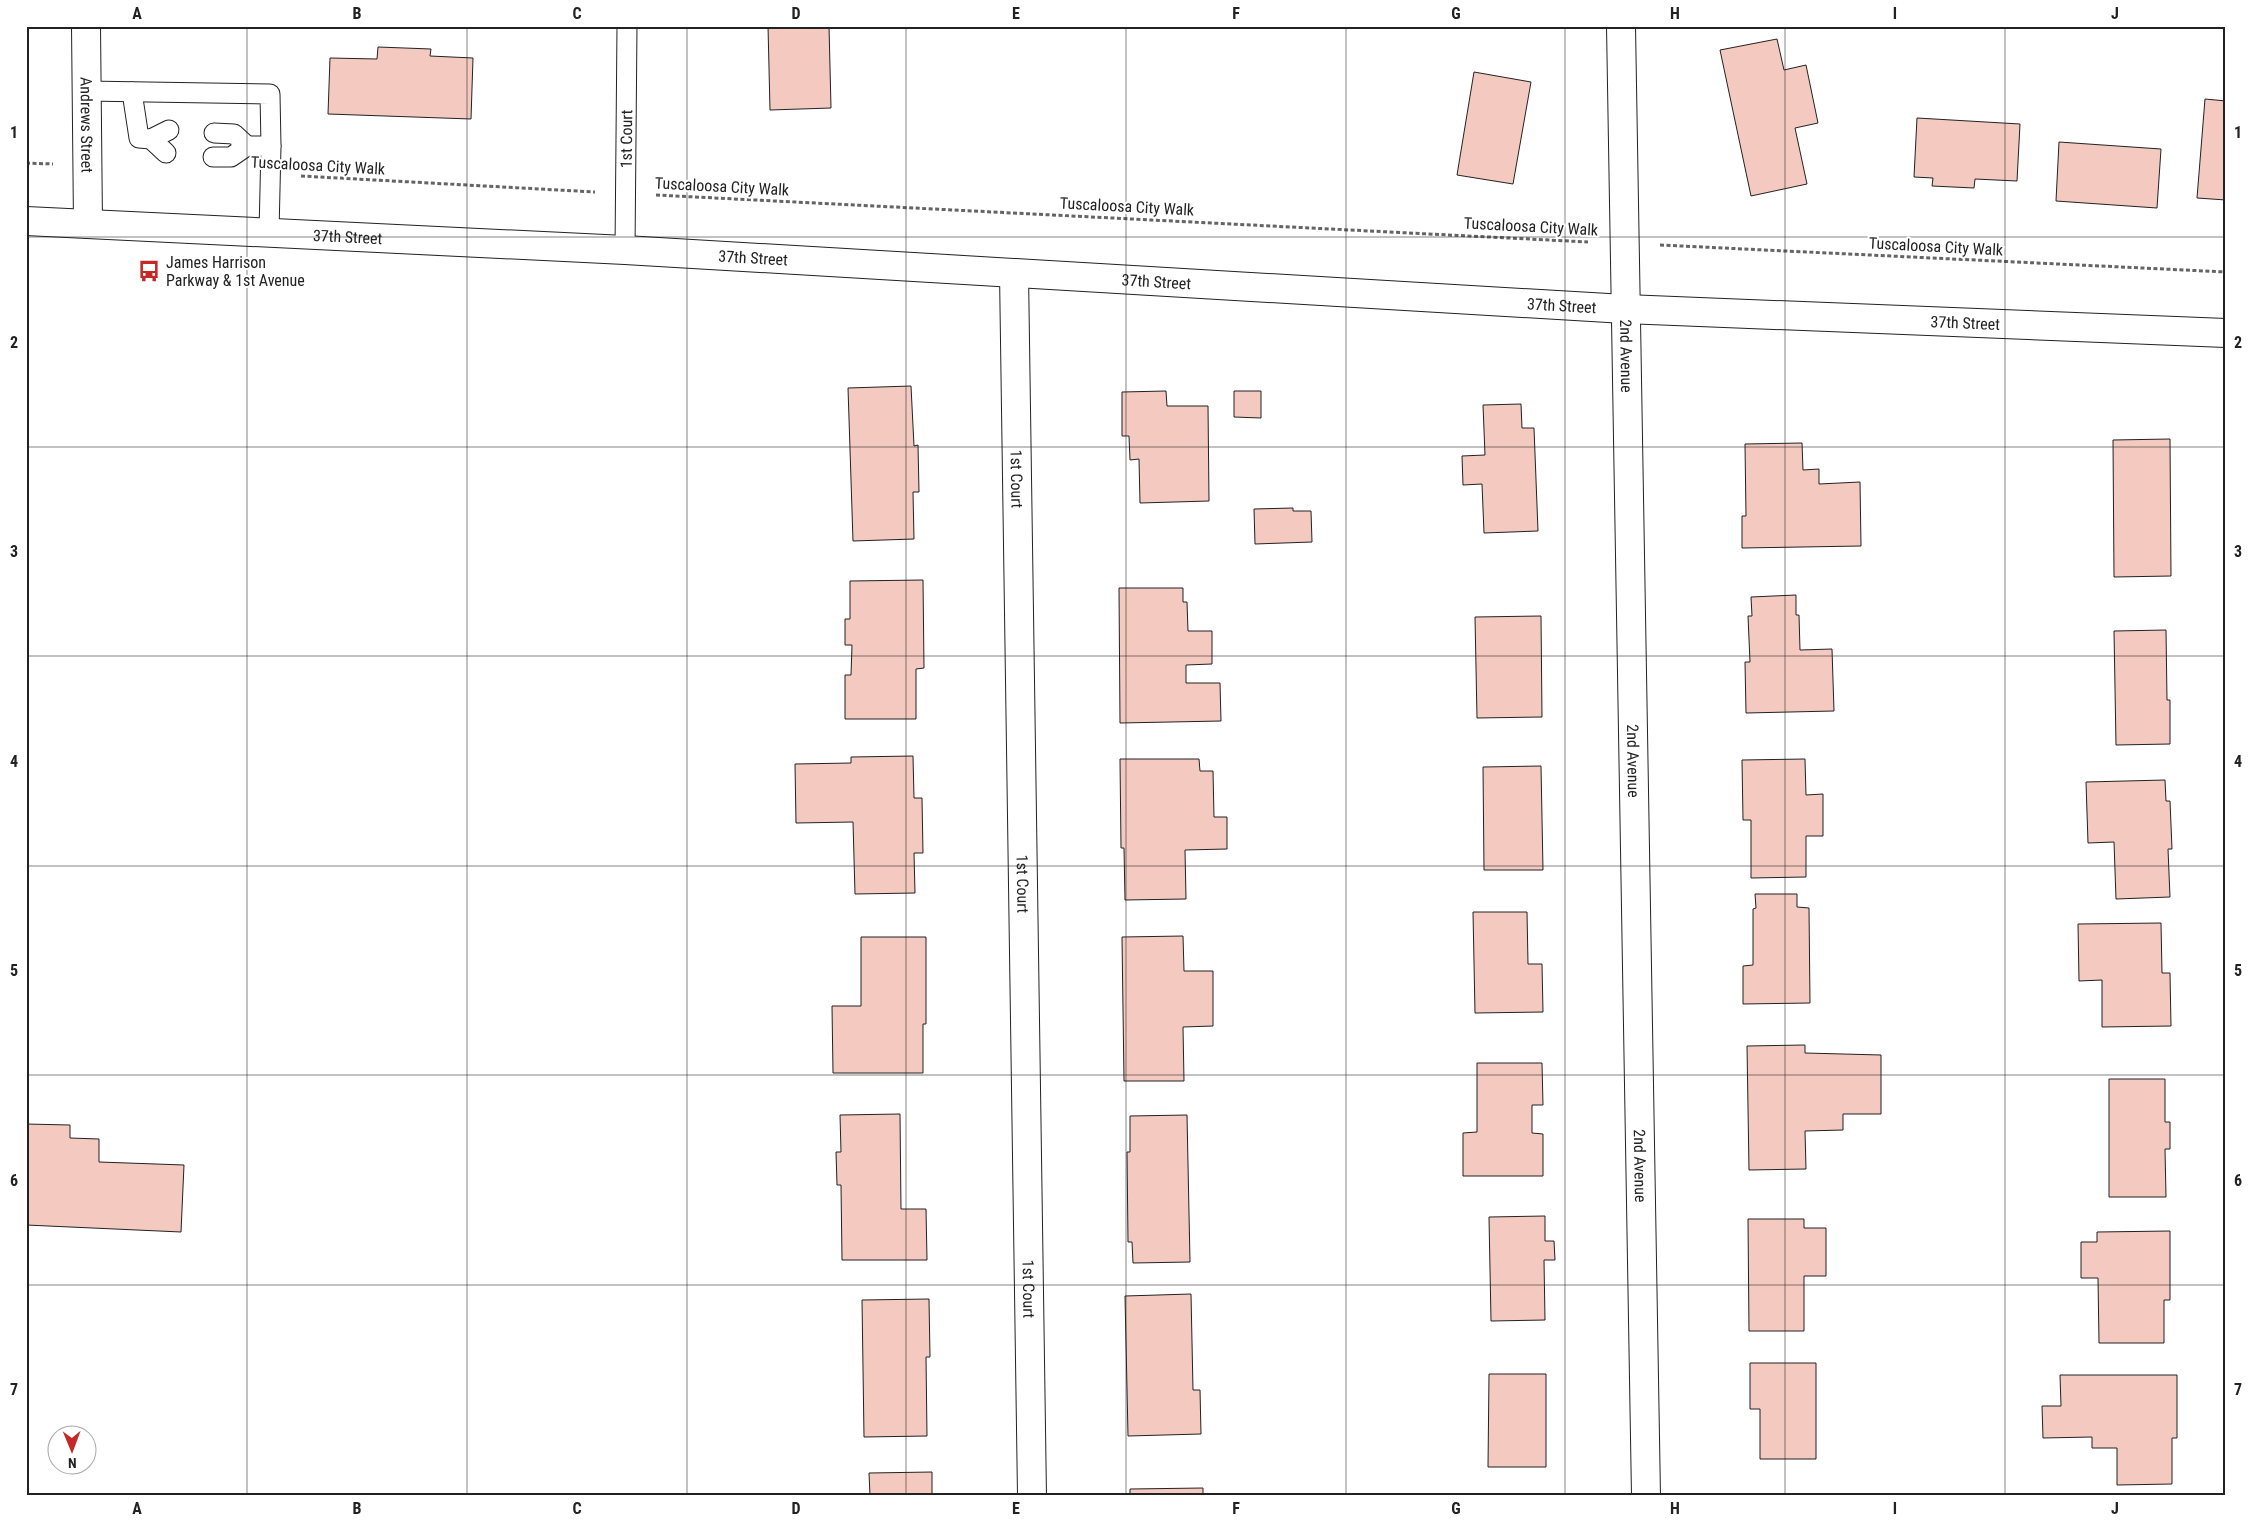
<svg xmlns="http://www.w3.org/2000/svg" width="2252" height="1522" font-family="'Roboto Condensed',sans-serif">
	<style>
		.building { fill: #f3c9c0; stroke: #222 }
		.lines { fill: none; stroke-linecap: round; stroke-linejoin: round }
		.lane-casing { stroke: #222; stroke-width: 21 }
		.street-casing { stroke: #222; stroke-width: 30 }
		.secondary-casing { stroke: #222; stroke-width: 30 }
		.path { stroke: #646464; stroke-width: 3; stroke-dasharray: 4 2.5; stroke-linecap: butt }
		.lane { stroke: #fff; stroke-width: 19 }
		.street { stroke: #fff; stroke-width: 28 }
		.secondary { stroke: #fff; stroke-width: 28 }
		.grid { fill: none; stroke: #222; stroke-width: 1; stroke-opacity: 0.55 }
		.labels { text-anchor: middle; stroke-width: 4; stroke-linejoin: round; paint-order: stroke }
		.street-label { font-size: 16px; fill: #222; stroke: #fff }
		.poi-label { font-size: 16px; fill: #222; stroke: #fff; text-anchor: start }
		.neatline { fill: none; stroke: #222; stroke-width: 2 }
		.grid-label { font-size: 16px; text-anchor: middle; font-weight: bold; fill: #222 }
	</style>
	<rect width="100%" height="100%" fill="#fff"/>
	<path class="building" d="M768 26H829L831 108 770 110Z
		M1777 39 1784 70 1806 65 1818 123 1795 128 1807 184 1751 196 1720 50Z
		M378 47 431 49 430 56 473 58 471 119 328 114 330 58 377 59Z
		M1474 72 1531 82 1513 184 1457 175Z
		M2205 99 2226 101V200L2197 198Z
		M1917 118 2020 124 2017 181 1975 179 1974 188 1932 186 1933 178 1914 177Z
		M2059 142 2161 149 2157 208 2056 201Z
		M911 386 914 446 918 445 919 492H913L914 539 853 541 848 388Z
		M1166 391 1167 406H1208L1209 501 1140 503 1139 459 1130 460 1129 436H1122V392Z
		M1234 391H1261V418L1234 417Z
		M1521 404 1522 428H1534L1538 531 1484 533 1482 484 1463 485 1462 456 1485 455 1483 405Z
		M2170 439 2171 576 2114 577 2113 440Z
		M1802 443 1803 470 1819 469V484L1860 482 1861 546 1742 548V516H1746L1745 444Z
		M1293 508V511H1311L1312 542 1255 544 1254 509Z
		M923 580 924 668 916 669V719H845V675H851L852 645H845V619H850V581Z
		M1119 588H1183V602H1187L1188 631H1212V664L1186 665V683H1220L1221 721 1120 723Z
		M1796 595V615H1799L1800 650 1832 649 1834 711 1746 713 1745 662H1750L1748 616H1752L1751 597Z
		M1541 616 1542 717 1477 718 1475 617Z
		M2166 630 2167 700H2170V744L2116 745 2114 631Z
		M913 756 914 798H922L923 853H914L915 893 855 894 853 822 796 823 795 764 851 763V757Z
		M1120 759H1199L1200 771H1213L1214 817H1227V849L1185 850 1186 899 1125 900 1124 848H1121Z
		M1805 759 1806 795 1823 794V836H1806V877L1751 878V820H1743L1742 760Z
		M1541 766 1543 870H1484L1483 767Z
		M2165 780 2166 801H2170L2172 849H2168L2170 897 2116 899 2114 842 2088 843 2086 782Z
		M1755 894H1797V907L1809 908 1810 1003 1743 1004V966L1753 965V909L1756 908Z
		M1473 912H1527L1528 964H1542L1543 1012 1475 1013Z
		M2161 923 2162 973H2170L2171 1026 2102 1027V980L2079 981 2078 924Z
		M1183 936 1184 971H1213V1026L1183 1027 1184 1081H1124L1122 937Z
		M861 937H926V1024H923V1073H833L832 1006H861Z
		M1805 1045V1053L1881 1055V1114H1843V1130L1805 1131 1806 1169 1749 1170 1747 1046Z
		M1477 1063H1542L1543 1105H1532V1133L1543 1134V1176H1463V1133L1477 1132Z
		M2109 1079H2165V1122H2170V1149H2165L2166 1197H2109Z
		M900 1114 901 1209H926L927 1260H842L841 1185H837L836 1152H841L840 1115Z
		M1187 1115 1190 1262 1133 1263 1132 1242H1128L1127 1152H1130V1116Z
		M26 1124 70 1125V1138L99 1139V1162L184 1165 181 1232 26 1225Z
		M1545 1216V1241H1554L1555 1260H1544L1545 1320 1491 1321 1489 1217Z
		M1748 1219H1804V1228H1826V1276H1804V1331H1749Z
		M2170 1231V1300H2164V1343H2099L2098 1278H2081V1242H2097V1232Z
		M1191 1294 1193 1390H1200L1201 1434 1128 1436 1125 1296Z
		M929 1299 930 1357H926L927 1436 864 1437 862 1300Z
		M1750 1363H1816V1459H1760V1409H1750Z
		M1489 1374H1546V1467H1488Z
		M2060 1375H2177V1438H2172V1484L2117 1485V1448H2092V1437L2043 1438 2042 1406H2061Z
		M932 1472V1496H870L869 1473Z
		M1203 1488V1496H1130V1489Z"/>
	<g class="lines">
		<g class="lane-casing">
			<g id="lane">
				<path d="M86 91 270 94 271 146 269 232"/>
				<path d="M132 92 139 138 151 139 169 130"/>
				<path d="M214 133 234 134 247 146"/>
				<path d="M151 139 166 153"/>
				<path d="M213 157H231L247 146H271"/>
				<path id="s1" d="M625 250 627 26"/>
			</g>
		</g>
		<g class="street-casing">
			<g id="street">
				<path id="s2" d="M86 26 88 224"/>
				<path id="s3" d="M1621 26 1646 1496"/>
				<path id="s4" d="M1014 273 1032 1496"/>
			</g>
		</g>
		<g class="secondary-casing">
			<g id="secondary">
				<path id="s5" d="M26 221 625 250 1625 309 2226 333"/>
			</g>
		</g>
		<path class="path" d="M26 163 53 164
			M301 176 595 192
			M656 195 1588 242
			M1660 245 2226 272"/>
		<use href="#lane" class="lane"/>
		<use href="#street" class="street"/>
		<use href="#secondary" class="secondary"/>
	</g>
	<path class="grid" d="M247 26V1496M467 26V1496M687 26V1496M906 26V1496M1126 26V1496M1346 26V1496M1565 26V1496M1785 26V1496M2005 26V1496M26 237H2226M26 447H2226M26 656H2226M26 866H2226M26 1075H2226M26 1285H2226"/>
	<defs>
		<g id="bus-bare" transform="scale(1.725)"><path d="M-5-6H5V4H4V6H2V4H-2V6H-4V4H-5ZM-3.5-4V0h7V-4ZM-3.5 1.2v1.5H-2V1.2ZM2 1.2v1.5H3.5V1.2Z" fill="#c62828" stroke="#fff" stroke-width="2.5" paint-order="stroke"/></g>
	</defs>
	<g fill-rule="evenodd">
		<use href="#bus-bare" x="149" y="271"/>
	</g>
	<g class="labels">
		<g class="street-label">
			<text dy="6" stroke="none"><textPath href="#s2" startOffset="99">Andrews Street</textPath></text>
			<text dy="6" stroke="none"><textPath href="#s1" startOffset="111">1st Court</textPath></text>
			<text transform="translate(318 165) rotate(3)" y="6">Tuscaloosa City Walk</text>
			<text transform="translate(722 186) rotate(3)" y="6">Tuscaloosa City Walk</text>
			<text transform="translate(1127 206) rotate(3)" y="6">Tuscaloosa City Walk</text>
			<text transform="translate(1531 226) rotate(3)" y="6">Tuscaloosa City Walk</text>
			<text dy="6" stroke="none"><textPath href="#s5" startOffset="322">37th Street</textPath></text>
			<text transform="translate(1936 246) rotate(3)" y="6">Tuscaloosa City Walk</text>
			<text dy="6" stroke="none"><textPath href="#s5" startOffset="728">37th Street</textPath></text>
			<text dy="6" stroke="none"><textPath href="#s5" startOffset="1132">37th Street</textPath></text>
			<text dy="6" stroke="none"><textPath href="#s5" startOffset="1538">37th Street</textPath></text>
			<text dy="6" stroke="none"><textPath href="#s5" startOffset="1942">37th Street</textPath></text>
			<text dy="6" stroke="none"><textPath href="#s3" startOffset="330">2nd Avenue</textPath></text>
			<text dy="6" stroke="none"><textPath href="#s4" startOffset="206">1st Court</textPath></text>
			<text dy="6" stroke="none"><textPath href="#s3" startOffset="735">2nd Avenue</textPath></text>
			<text dy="6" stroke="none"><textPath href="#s4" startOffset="611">1st Court</textPath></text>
			<text dy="6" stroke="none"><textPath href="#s3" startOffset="1140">2nd Avenue</textPath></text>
			<text dy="6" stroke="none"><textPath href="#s4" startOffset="1016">1st Court</textPath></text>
		</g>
		<g class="poi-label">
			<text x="166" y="268">James Harrison<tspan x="166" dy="18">Parkway &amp; 1st Avenue</tspan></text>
		</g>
	</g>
	<rect width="2252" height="1522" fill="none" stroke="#ffffff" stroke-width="55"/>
	<g transform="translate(72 1450) rotate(179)"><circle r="24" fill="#ffffff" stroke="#a7a7a7"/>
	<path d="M0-4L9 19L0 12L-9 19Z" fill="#c62828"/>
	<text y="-8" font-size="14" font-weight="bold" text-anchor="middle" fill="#222222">N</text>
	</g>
	<rect x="28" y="28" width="2196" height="1466" class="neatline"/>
	<g class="grid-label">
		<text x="137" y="19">A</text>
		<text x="357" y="19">B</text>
		<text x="577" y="19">C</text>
		<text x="796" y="19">D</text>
		<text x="1016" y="19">E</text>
		<text x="1236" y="19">F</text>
		<text x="1456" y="19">G</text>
		<text x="1675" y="19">H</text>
		<text x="1895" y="19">I</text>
		<text x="2115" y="19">J</text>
		<text x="14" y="138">1</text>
		<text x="2238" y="138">1</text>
		<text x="14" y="348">2</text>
		<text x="2238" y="348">2</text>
		<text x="14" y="557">3</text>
		<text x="2238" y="557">3</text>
		<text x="14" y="767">4</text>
		<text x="2238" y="767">4</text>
		<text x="14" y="976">5</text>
		<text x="2238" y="976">5</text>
		<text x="14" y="1186">6</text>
		<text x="2238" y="1186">6</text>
		<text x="14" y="1395">7</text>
		<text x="2238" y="1395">7</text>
		<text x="137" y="1514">A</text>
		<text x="357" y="1514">B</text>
		<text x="577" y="1514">C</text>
		<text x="796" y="1514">D</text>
		<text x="1016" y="1514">E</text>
		<text x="1236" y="1514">F</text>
		<text x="1456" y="1514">G</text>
		<text x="1675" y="1514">H</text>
		<text x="1895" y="1514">I</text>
		<text x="2115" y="1514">J</text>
	</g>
</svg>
